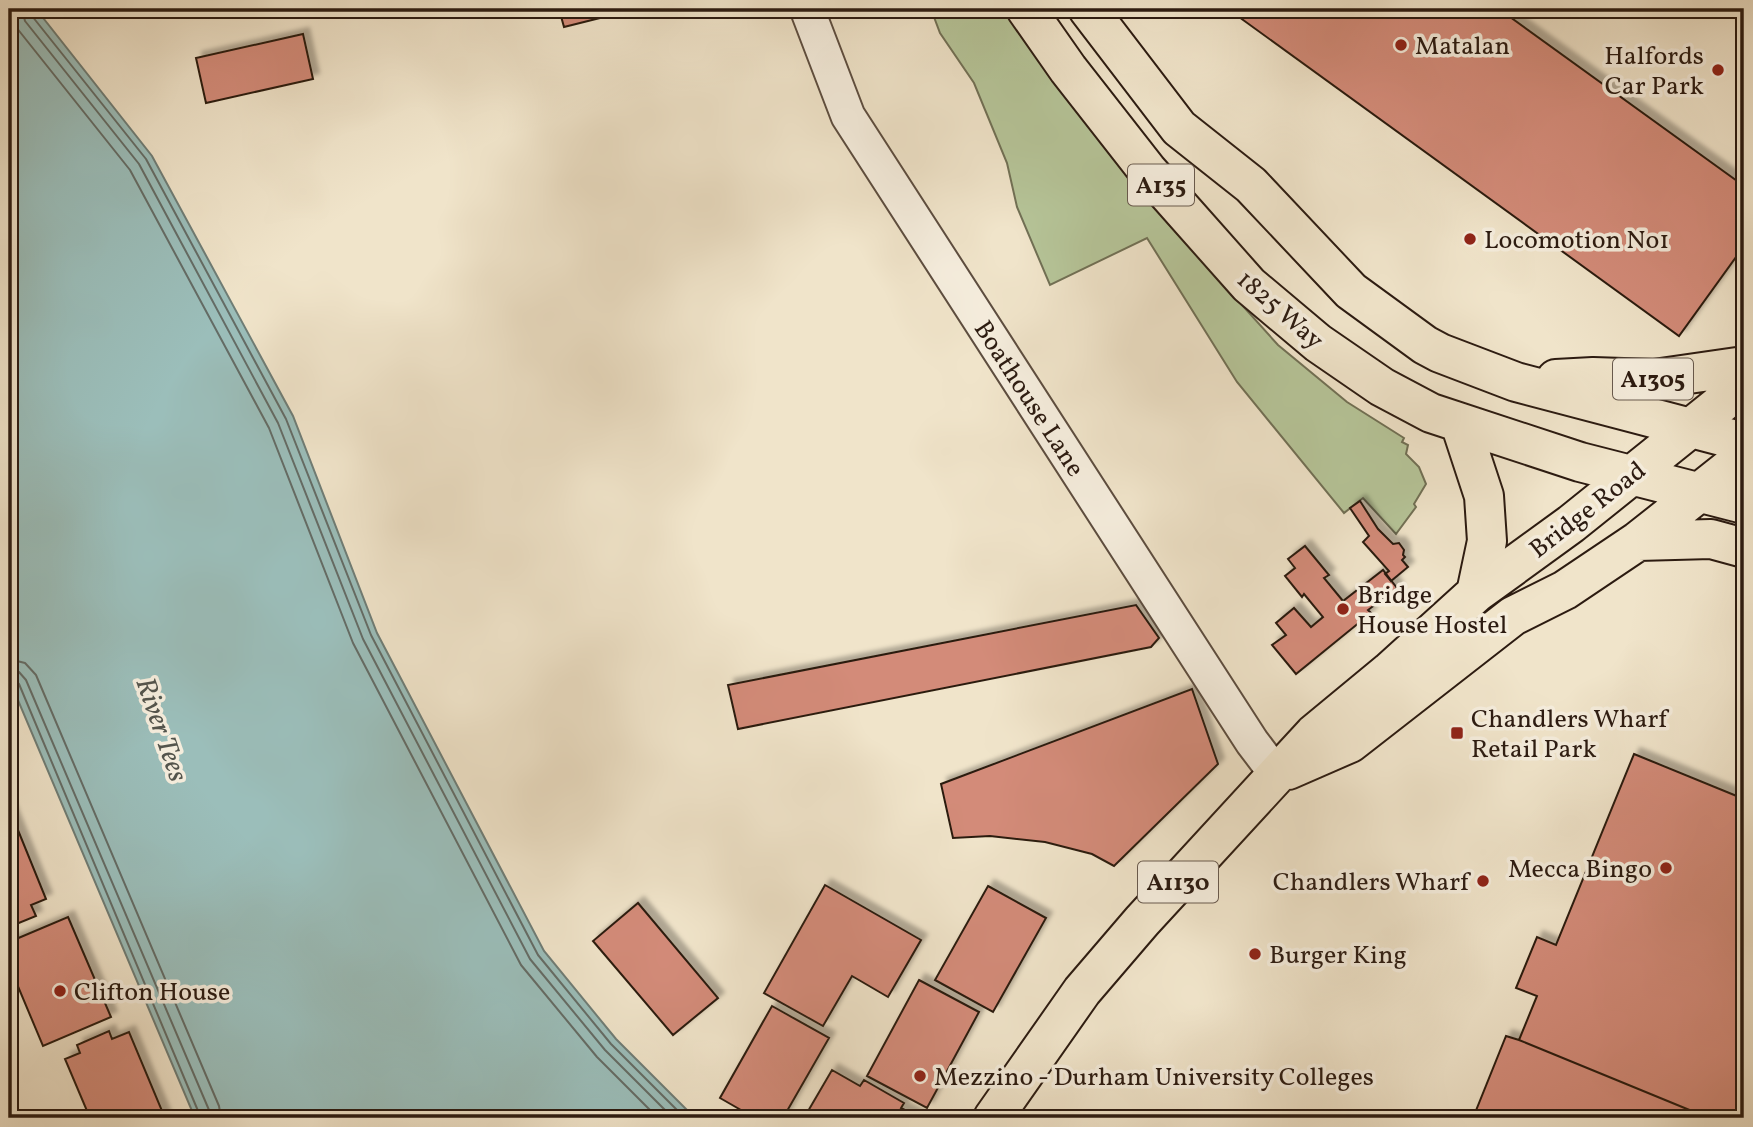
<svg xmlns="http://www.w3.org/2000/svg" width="1753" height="1127" font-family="Vollkorn,serif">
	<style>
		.green { fill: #b6c599; stroke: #717055; stroke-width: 2 }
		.water { fill: #9bbeba; stroke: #6f7d76; stroke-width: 2 }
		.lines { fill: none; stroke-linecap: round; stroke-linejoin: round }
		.shore { stroke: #646c66; stroke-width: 2 }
		.building { fill: #d38b79; stroke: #2c1b11; stroke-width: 2; filter: url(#shadow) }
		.minor-casing { stroke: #5d4d3f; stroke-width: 37 }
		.major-casing { stroke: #2c1b11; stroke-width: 42 }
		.minor { stroke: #f5eddd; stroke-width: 33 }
		.major { stroke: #f0e4ca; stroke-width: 38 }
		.poi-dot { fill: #8f2418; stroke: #f5eddd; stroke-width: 2.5 }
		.labels { text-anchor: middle; stroke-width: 7; stroke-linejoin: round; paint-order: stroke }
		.shield { fill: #f5eddd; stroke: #685a4e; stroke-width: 2 }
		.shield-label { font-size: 24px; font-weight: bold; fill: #2c1b11 }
		.poi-label { font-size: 26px; fill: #2c1b11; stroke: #f5eddd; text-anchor: start }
		.street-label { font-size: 26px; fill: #2c1b11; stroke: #f5eddd }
		.water-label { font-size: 28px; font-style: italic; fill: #53544c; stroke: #f5eddd }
	</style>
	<defs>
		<filter id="shadow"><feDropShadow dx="6" dy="-6" stdDeviation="2" flood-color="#0004"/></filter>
	</defs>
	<rect width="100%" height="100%" fill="#f0e4ca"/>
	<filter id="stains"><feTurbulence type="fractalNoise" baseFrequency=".00286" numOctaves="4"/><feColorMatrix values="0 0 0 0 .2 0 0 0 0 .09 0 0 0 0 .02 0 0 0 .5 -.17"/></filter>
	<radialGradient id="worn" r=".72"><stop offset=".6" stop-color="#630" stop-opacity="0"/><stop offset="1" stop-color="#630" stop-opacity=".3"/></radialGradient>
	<path class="green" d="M931 9H1006L1089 124 1167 222 1278 345 1347 402 1404 438 1402 442 1408 445 1406 454 1419 467 1426 484 1414 504 1416 507 1396 534 1363 498 1344 513 1237 382 1147 238 1050 285 1017 207 1007 163 974 83 940 33Z"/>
	<path class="water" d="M9 9H36L152 156 293 416 377 633 544 951 616 1039 695 1118H195L9 679Z"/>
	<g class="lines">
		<path class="shore" d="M11 9 16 27 130 170 269 428 353 643 521 965 597 1057 658 1118
			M22 9 25 21 139 164 278 423 363 639 530 959 605 1050 673 1118
			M31 9 32 16 146 159 286 419 371 635 538 955 611 1044 685 1118
			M9 659 25 663 36 675 219 1106 221 1118
			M9 670 19 672 26 680 209 1110 210 1118
			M9 679H14L19 684 201 1118"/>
	</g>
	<path class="building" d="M559 9H636L564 27Z
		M1228 9H1499L1744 186V246L1679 336Z
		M303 34 313 79 206 103 196 58Z
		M1360 501 1378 529 1393 544 1399 543 1404 550 1403 555 1405 557 1402 560 1408 567 1391 581 1385 574 1389 571 1363 542 1369 536 1350 508Z
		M1305 546 1329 575 1324 578 1343 601 1383 570 1397 588 1368 610 1371 613 1296 674 1272 645 1286 635 1276 623 1294 608 1311 627 1323 617 1304 594 1302 597 1285 576 1295 568 1288 559Z
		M1136 605 1159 638 1151 647 738 729 728 685Z
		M1192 689 1218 764 1114 866 1092 854 1045 842 990 836 953 838 941 784Z
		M1634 754 1744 799V1118H1709L1519 1040 1537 996 1516 988 1537 937 1556 945Z
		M9 808 46 899 31 905 36 916 9 927Z
		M825 885 921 940 888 997 852 976 823 1026 764 993Z
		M988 886 1046 918 993 1012 935 980Z
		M638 903 718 998 673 1035 593 941Z
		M68 917 111 1017 43 1046 9 965V942Z
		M919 980 979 1012 927 1108 867 1076Z
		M772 1006 829 1038 783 1118H755L720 1098Z
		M109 1031 112 1039 129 1032 165 1118H90L65 1059 80 1053 77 1045Z
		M1506 1036 1519 1040 1709 1118H1473Z
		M832 1070 860 1086 864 1080 904 1103 901 1108 920 1118H804Z"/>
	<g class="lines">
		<g class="minor-casing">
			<path id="minor" d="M807 9 848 116 1252 742 1277 775"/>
		</g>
		<g class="major-casing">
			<path id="major" d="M1026 9 1068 69 1147 170 1249 285 1318 343 1382 387 1431 413 1580 462 1744 504
				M1088 9 1179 128 1251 185 1351 291 1425 345 1440 353 1516 382 1744 442
				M1556 379 1593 377 1654 379 1744 366
				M1460 423 1484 496 1487 541 1476 593
				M1638 541 1711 539 1744 548
				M1288 770 1350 743 1513 616 1565 590 1638 541 1744 457
				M993 1118 1082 991 1142 921 1314 734 1389 672 1476 593 1571 524 1744 385"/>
		</g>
		<use href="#minor" class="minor"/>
		<use href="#major" class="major"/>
	</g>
	<g class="poi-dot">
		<circle cx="1401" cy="45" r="7"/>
		<circle cx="1718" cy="70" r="7"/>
		<circle cx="1470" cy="239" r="7"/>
		<circle cx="1343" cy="609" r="7"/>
		<rect x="1450" y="726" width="14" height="14" rx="3.5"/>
		<circle cx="1666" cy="868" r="7"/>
		<circle cx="1483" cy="881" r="7"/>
		<circle cx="1255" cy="954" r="7"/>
		<circle cx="60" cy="991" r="7"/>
		<circle cx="920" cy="1076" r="7"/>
	</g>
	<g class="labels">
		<g class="shield">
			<rect x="1128" y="164.5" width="66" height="41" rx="5"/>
			<rect x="1613" y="358.5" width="80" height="41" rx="5"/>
			<rect x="1138" y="861.5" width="80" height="41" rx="5"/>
		</g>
		<g class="shield-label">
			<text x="1161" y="193">A135</text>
			<text x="1653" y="387">A1305</text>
			<text x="1178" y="890">A1130</text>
		</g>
		<g class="poi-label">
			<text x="1415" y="54">Matalan</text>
			<text x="1704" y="64" text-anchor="end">Halfords<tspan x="1704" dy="30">Car Park</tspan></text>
			<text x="1484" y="248">Locomotion No1</text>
			<text x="1357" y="603">Bridge<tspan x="1357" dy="30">House Hostel</tspan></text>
			<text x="1471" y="727">Chandlers Wharf<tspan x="1471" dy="30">Retail Park</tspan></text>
			<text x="1652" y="877" text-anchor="end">Mecca Bingo</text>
			<text x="1469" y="890" text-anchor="end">Chandlers Wharf</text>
			<text x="1269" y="963">Burger King</text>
			<text x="74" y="1000">Clifton House</text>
			<text x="934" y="1085">Mezzino - Durham University Colleges</text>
		</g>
		<g class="street-label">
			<text transform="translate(1281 309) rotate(41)" y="9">1825 Way</text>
			<text transform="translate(1030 398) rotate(57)" y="9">Boathouse Lane</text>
			<text transform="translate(1587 509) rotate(-38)" y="9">Bridge Road</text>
		</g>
		<g class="water-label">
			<text transform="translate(163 729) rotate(71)" y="10">River Tees</text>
		</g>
	</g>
	<rect width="1753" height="1127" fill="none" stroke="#f0e4ca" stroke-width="35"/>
	<rect x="10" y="10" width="1732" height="1106" fill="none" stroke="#2c1b11" stroke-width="3.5"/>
	<rect x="18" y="18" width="1718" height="1092" fill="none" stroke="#2c1b11" stroke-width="2"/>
	<rect width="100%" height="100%" filter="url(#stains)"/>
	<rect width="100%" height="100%" fill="url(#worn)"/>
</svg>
